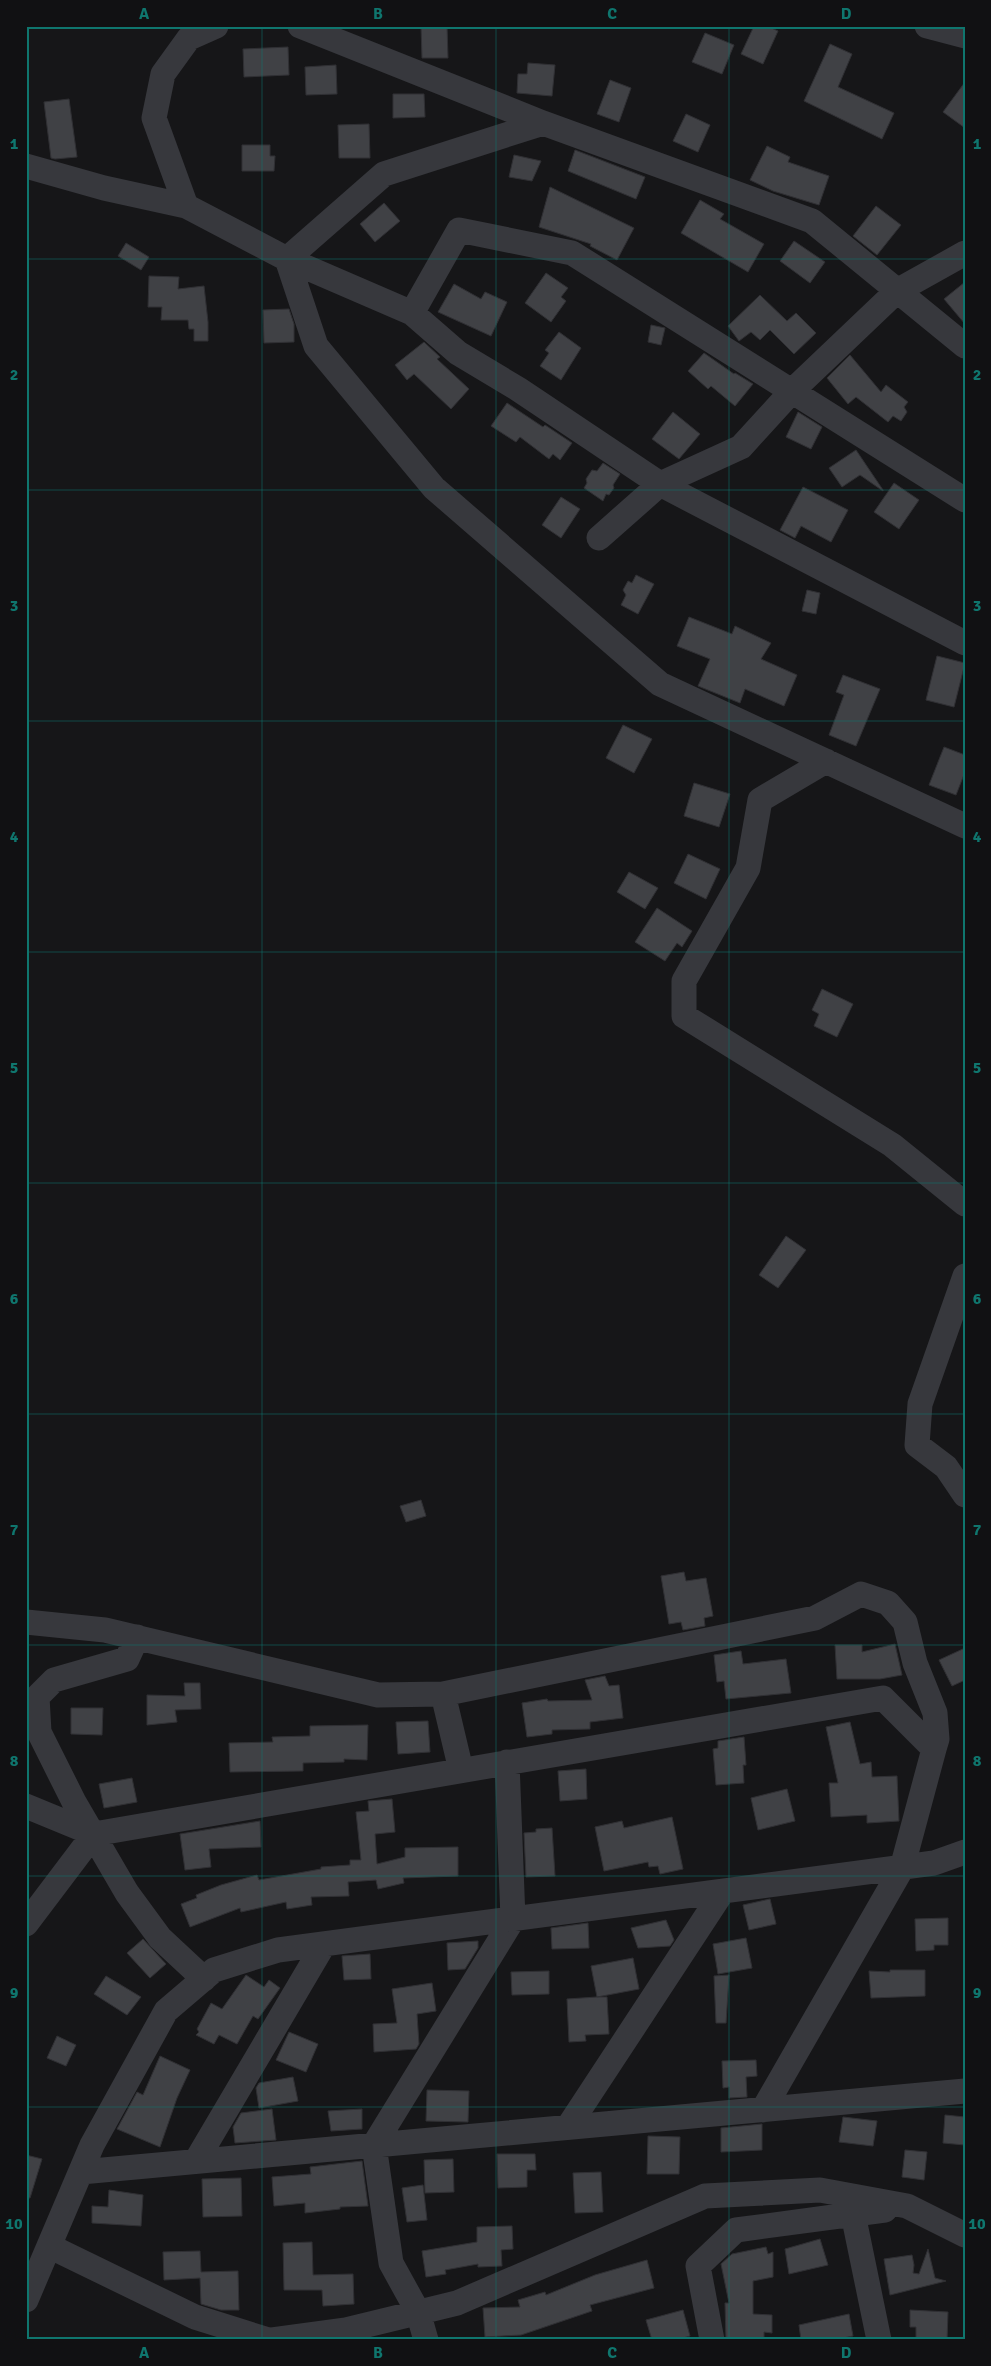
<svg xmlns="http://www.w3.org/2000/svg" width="991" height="2366" font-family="Signika,sans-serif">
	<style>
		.building { fill: #404145; stroke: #303034 }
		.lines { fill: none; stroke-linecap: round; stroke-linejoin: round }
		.minor { stroke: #37383d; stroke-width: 25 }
		.grid { fill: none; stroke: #0f766e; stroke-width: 1; stroke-opacity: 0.55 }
		.neatline { fill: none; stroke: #0f766e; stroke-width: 2 }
		.grid-label { font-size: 16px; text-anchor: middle; font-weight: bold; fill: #0f766e }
	</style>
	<rect width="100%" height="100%" fill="#161618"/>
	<path class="building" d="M421 26H447L448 58H422Z
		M754 26H767L778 31 763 64 741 54Z
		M705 33 734 45 722 74 692 62Z
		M830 44 852 54 838 87 894 113 882 139 804 101Z
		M288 47 289 75 244 77 243 49Z
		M528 63 555 65 552 96 517 93 518 74H527Z
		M336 65 337 94 306 95 305 67Z
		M610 80 631 88 619 122 597 114Z
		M965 82V128L943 112Z
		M393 94H424L425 117 393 118Z
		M69 99 77 157 55 159 51 158 44 102Z
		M686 114 710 125 698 152 673 141Z
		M369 124 370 158H339L338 125Z
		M242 145H270V156H275L274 171H242Z
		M767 146 790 157 788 162 829 176 819 205 773 191 750 180Z
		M575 150 645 177 636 199 568 171Z
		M514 155 541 161 532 181 509 177Z
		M550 187 634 228 617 260 590 246 591 244 539 227Z
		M700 200 724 214 720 219 764 244 748 272 681 233Z
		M384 203 400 221 375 242 360 224Z
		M876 206 901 225 877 255 853 236Z
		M794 241 825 262 810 283 780 261Z
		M126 243 149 257 141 270 118 256Z
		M546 273 568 288 561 297 566 301 551 322 525 303Z
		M149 276 179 277 178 289 204 286 208 322V341H194V329H189L188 320H161L162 307H148Z
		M965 282V324L944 299Z
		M454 284 481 299 485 292 507 302 491 336 438 312Z
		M760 295 787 321 796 313 816 333 794 354 770 330 760 340 751 332 739 341 728 326Z
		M289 309 294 324V342L264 343 263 310Z
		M651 325 665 328 661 345 648 342Z
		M559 332 581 348 561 380 540 366 549 353 545 350Z
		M424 342 440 357 437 359 469 389 451 409 414 374 407 380 395 365Z
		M704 353 734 374 735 373 753 384 735 406 711 386 708 389 688 371Z
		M850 355 881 392 886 385 908 402 904 407 907 412 901 421 893 416 888 422 856 397 848 404 827 378Z
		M507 403 543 427 545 425 572 443 560 460 553 454 549 459 520 437 516 442 491 426Z
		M673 412 700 434 679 459 652 439Z
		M798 412 822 427 811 449 786 437Z
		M856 450 883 490V491L860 475 842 487 829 468Z
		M603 463 620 474 613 485 614 488 609 495 606 494 603 501 584 488 587 483 586 479 592 470 597 471Z
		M894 483 919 500 899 529 874 512Z
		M803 487 848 510 831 542 801 526 795 538 780 530Z
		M561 497 580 509 561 538 542 525Z
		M636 575 654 584 638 614 621 605 626 595 623 590 628 581 632 583Z
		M807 590 820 593 816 614 802 611Z
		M689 617 732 634 735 626 771 643 761 659 797 675 784 706 745 689 740 703 698 686 710 659 677 646Z
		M937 656 965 663 954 707 926 700Z
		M843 675 880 689 856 746 829 735 844 695 836 692Z
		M623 725 652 739 634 773 606 758Z
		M944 747 965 755V772L956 795 929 785Z
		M694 783 730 794 719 827 684 816Z
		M688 854 720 869 706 899 674 883Z
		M629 872 658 888 645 909 617 892Z
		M657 908 692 931 682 947 677 943 665 961 635 942Z
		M822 989 853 1004 837 1037 814 1026 819 1014 812 1010Z
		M786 1236 806 1250 778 1288 759 1275Z
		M421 1500 426 1516 406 1522 400 1506Z
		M684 1572 686 1581 706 1578 713 1616 704 1618 705 1626 683 1630 681 1622 669 1624 661 1576Z
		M895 1644 902 1675 880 1679H837L835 1645H862V1652Z
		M965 1648V1680L952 1686 939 1660Z
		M741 1651 743 1664 786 1659 791 1693 726 1699 724 1681 717 1682 714 1655Z
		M605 1676 609 1686 619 1685 623 1718 590 1722V1729L552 1730V1734L527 1737 522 1703 547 1699 548 1701 592 1700 585 1680Z
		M184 1683H200L201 1709 175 1710 177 1722 147 1725V1695L185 1696Z
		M71 1708H103L102 1735 71 1734Z
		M428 1721 430 1752 398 1754 396 1722Z
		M850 1722 860 1764 871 1762 872 1777 897 1776 899 1821 867 1823V1815L831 1817 829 1783H838L826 1727Z
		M368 1725 367 1760 344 1759V1762L303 1763V1771L230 1772 229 1743 273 1742 272 1737 310 1736V1726Z
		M744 1737 746 1765H743L744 1783 716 1785 713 1749 718 1748V1741Z
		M586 1769 587 1799 560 1801 558 1771Z
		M132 1778 137 1802 104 1808 99 1784Z
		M787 1789 795 1821 758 1830 751 1798Z
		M392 1799 395 1832 375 1834 377 1864 405 1857V1848L458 1847V1876L403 1878 404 1883 378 1889 376 1880 348 1882 349 1896 311 1897 312 1905 287 1909 286 1902 241 1912 240 1908 190 1927 181 1904 197 1898 196 1895 221 1885 257 1875 259 1880 321 1869V1867L350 1865V1860H361L356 1812 369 1811 368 1801Z
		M672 1817 683 1869 660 1874 658 1866 649 1867 648 1862 604 1871 595 1827 622 1821 624 1828Z
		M260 1821 261 1847 209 1849 211 1867 185 1870 180 1834Z
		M552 1828 555 1876 526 1877 524 1833 536 1832V1829Z
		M770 1899 776 1924 749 1930 743 1905Z
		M948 1918V1945H934V1950L916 1951 915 1919Z
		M666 1920 674 1940 670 1946 638 1948 631 1928Z
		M588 1923 589 1948 552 1949 551 1928Z
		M746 1938 752 1968 718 1974 713 1944Z
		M143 1939 166 1964 150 1978 127 1953Z
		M478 1941V1948L465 1969 448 1970 447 1943Z
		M370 1954 371 1979 344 1980 342 1956Z
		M633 1958 639 1989 597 1997H607L609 2034 585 2035 586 2041 569 2042 567 1999 597 1997 591 1966Z
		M890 1970H925V1996L871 1998 869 1971 890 1972Z
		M549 1971V1994L512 1995 511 1972Z
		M246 1975 264 1987 269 1980 280 1988 258 2019 253 2016 237 2044 219 2035 214 2044 196 2035 199 2032 197 2029 211 2003 222 2009Z
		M729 1975 726 2023H716L714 1976Z
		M106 1976 141 1997 127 2015 94 1994Z
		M432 1983 436 2011 417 2014 419 2044 416 2049 374 2052 373 2024 397 2023 392 1989Z
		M289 2032 318 2044 306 2072 276 2060Z
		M57 2036 76 2045 66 2066 47 2058Z
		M160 2056 190 2070 177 2098 160 2147 117 2129 137 2092 143 2095Z
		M756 2060 757 2076 746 2077 747 2097 729 2098V2087L723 2088 722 2061Z
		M293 2077 298 2101 259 2108 256 2088 259 2083Z
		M427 2090 469 2091 468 2122 426 2121Z
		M272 2109 276 2140 235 2143 233 2127 241 2113Z
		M362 2109V2129L331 2131 328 2111Z
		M945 2115 965 2117V2145L943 2143Z
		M843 2117 877 2121 873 2146 839 2142Z
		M762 2124V2150L721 2152V2128Z
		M648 2136 680 2137 679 2174H647Z
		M905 2150 927 2152 924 2180 902 2177Z
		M497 2154H535L536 2170H527V2187L498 2188Z
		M26 2155 42 2159 30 2198H26Z
		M453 2159 454 2192 425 2193 424 2160Z
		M362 2161 368 2206 340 2207V2209L305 2213V2203L274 2206 272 2177 311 2174 310 2167Z
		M601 2172 603 2212 575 2213 573 2173Z
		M241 2178 242 2216 203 2217 202 2179Z
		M423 2185 427 2220 407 2222 402 2188Z
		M109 2190 143 2195 141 2226 92 2223V2206L108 2207Z
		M512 2226 513 2249 501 2250 502 2266 478 2267V2264L445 2270 446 2274 426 2277 422 2251 477 2242V2227Z
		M820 2239 828 2265 789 2274 785 2249Z
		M312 2242 313 2275 353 2274 354 2304 323 2306 322 2290H284L283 2243Z
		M766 2247 768 2254 773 2252V2277L753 2281V2314L772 2315V2333L764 2332V2340H726L725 2303H729L721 2264 732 2254Z
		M928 2249 935 2278 946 2281 890 2295 884 2259 912 2255 914 2265 913 2273 919 2274Z
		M200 2251 201 2272 238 2271 239 2310H221L201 2304 200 2278 164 2280 163 2252Z
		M647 2260 654 2288 590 2305 592 2311 521 2335 485 2337 483 2308 520 2307 518 2300 545 2292 546 2295 595 2275Z
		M683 2310 690 2336 676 2340H652L646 2320Z
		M910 2310 948 2312 947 2340 916 2339V2327H910Z
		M849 2314 853 2336 833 2340H801L799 2325Z"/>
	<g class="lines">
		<path class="minor" d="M216 26 189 38 163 74 154 118 186 206 287 259 412 313
			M300 26 543 123 812 221 965 346
			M927 26 965 36
			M543 123 384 174 287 259 316 346 434 488 660 684 965 826
			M26 166 104 188 186 206
			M965 500 572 253 459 230 412 313 458 353 518 389 660 484 965 643
			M599 538 660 484 741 447 792 391 897 291 965 253
			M826 761 760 800 748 868 684 981V1016L892 1145 965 1204
			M965 1276 920 1404 917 1445 946 1467 965 1495
			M26 1622 105 1630 378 1695 443 1694 815 1618 861 1594 888 1603 905 1622 915 1663 935 1713 937 1739 934 1749
			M137 1637 127 1659 54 1680 37 1697 39 1732 74 1802 127 1893 160 1938 204 1979
			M443 1694 461 1770
			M26 1806 94 1834 883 1698 934 1749 902 1868 763 2110
			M26 1924 94 1834
			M568 2127 723 1891
			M196 2161 324 1944
			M81 2172 965 2091
			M853 2214 879 2340
			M49 2246 195 2317 268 2340
			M26 2300 92 2145 166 2011 214 1970 278 1950 934 1863 965 1852
			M272 2340 346 2330 457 2303 705 2196 820 2190 907 2206 965 2235
			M426 2340 418 2312 391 2263 374 2145 513 1919 507 1762
			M712 2340 698 2266 736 2230 885 2210"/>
	</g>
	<path class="grid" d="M262 26V2340M496 26V2340M729 26V2340M26 259H965M26 490H965M26 721H965M26 952H965M26 1183H965M26 1414H965M26 1645H965M26 1876H965M26 2107H965"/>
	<rect width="991" height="2366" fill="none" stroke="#111113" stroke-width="55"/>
	<rect x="28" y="28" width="936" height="2310" class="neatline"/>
	<g class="grid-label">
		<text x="144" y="19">A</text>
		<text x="378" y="19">B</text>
		<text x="612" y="19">C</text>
		<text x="846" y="19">D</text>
		<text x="14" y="149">1</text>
		<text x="977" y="149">1</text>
		<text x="14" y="380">2</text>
		<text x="977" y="380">2</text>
		<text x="14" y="611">3</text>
		<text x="977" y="611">3</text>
		<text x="14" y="842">4</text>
		<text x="977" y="842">4</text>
		<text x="14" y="1073">5</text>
		<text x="977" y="1073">5</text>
		<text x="14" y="1304">6</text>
		<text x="977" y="1304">6</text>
		<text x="14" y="1535">7</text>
		<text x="977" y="1535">7</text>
		<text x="14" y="1766">8</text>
		<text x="977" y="1766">8</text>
		<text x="14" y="1998">9</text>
		<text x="977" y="1998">9</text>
		<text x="14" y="2229">10</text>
		<text x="977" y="2229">10</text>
		<text x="144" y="2358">A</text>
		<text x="378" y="2358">B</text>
		<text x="612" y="2358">C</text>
		<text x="846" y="2358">D</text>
	</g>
</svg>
